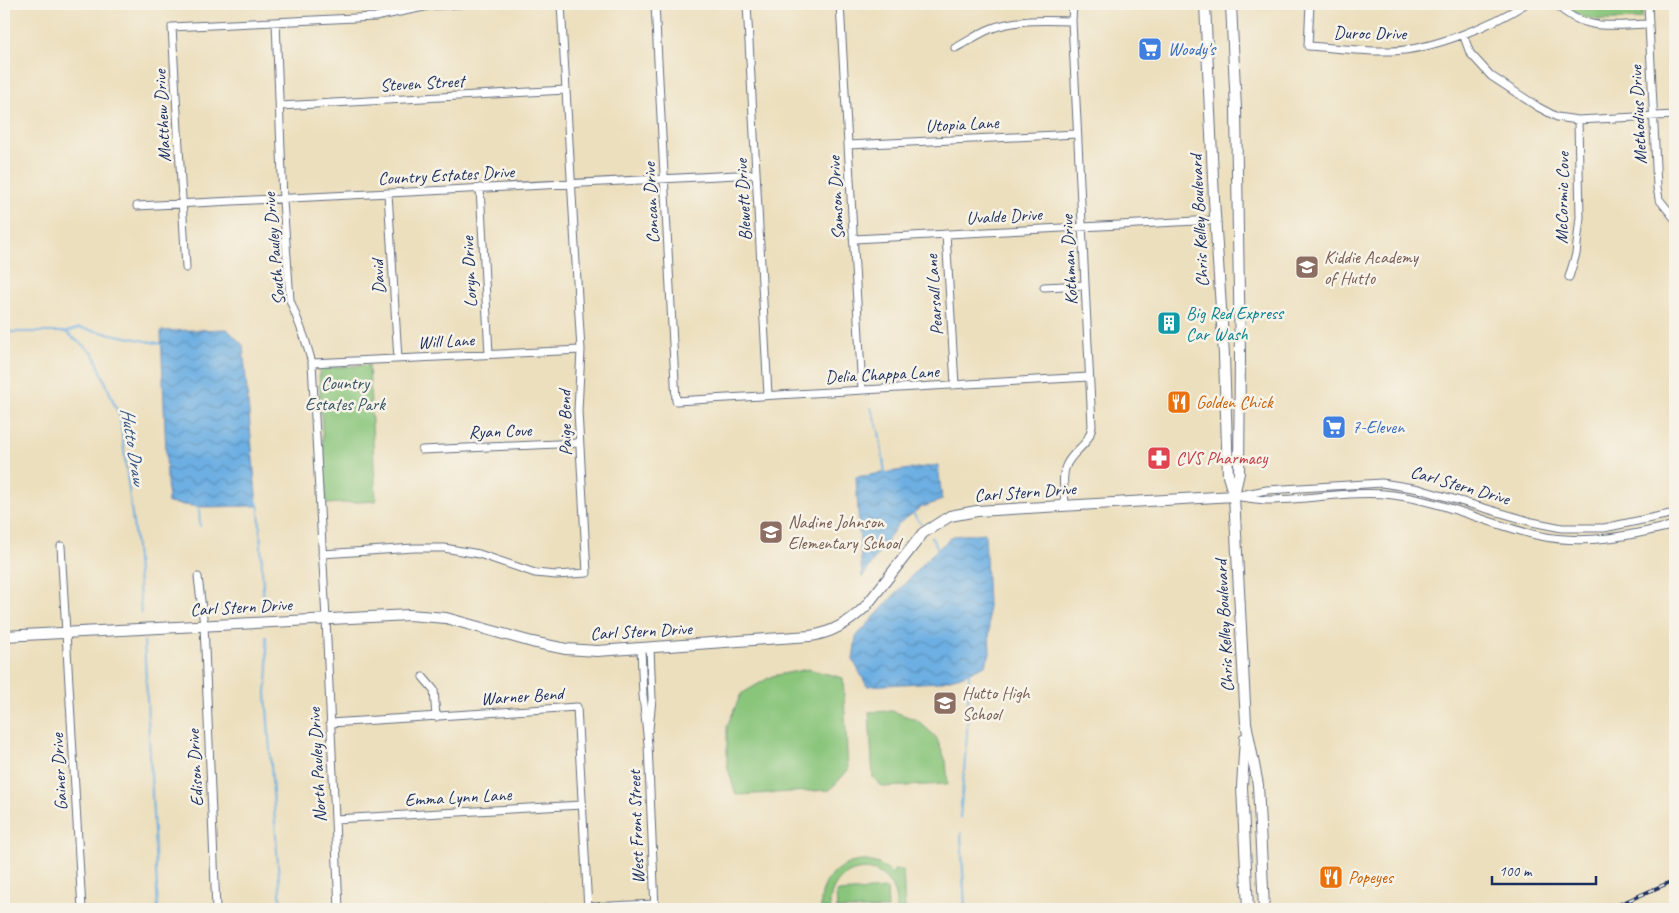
<svg xmlns="http://www.w3.org/2000/svg" width="1679" height="913" font-family="Caveat,sans-serif">
	<style>
		.park { fill: #89c57a; stroke: #527a6c }
		.water { fill: url(#water-waves); stroke: #446fa0 }
		.lines { fill: none; stroke-linecap: round; stroke-linejoin: round }
		.stream { stroke: #6dafe2; stroke-width: 2 }
		.street-casing { stroke: #646d7f; stroke-width: 9 }
		.secondary-casing { stroke: #646d7f; stroke-width: 12 }
		.street { stroke: #fff; stroke-width: 7 }
		.secondary { stroke: #fff; stroke-width: 10 }
		.rail-casing { stroke: #1b2f5e; stroke-width: 4 }
		.rail { stroke: #f7f3e8; stroke-width: 2; stroke-dasharray: 5.5; stroke-linecap: butt }
		.labels { text-anchor: middle; stroke-width: 5; stroke-linejoin: round; paint-order: stroke }
		.street-label { font-size: 18px; fill: #1b2f5e; stroke: #f7f3e8 }
		.shop-label { font-size: 18px; fill: #366cbe; stroke: #f7f3e8; text-anchor: start }
		.education-label { font-size: 18px; fill: #785e54; stroke: #f7f3e8; text-anchor: start }
		.culture-label { font-size: 18px; fill: #0d838f; stroke: #f7f3e8; text-anchor: start }
		.park-label { font-size: 18px; fill: #365465; stroke: #f7f3e8 }
		.food-label { font-size: 18px; fill: #c56008; stroke: #f7f3e8; text-anchor: start }
		.health-label { font-size: 18px; fill: #be3a42; stroke: #f7f3e8; text-anchor: start }
		.water-label { font-size: 19px; font-style: italic; fill: #345586; stroke: #f7f3e8 }
	</style>
	<defs>
		<pattern id="water-waves" width="16" height="10" patternUnits="userSpaceOnUse" patternTransform="scale(1.25)"><rect width="16" height="10" fill="#6dafe2"/><path d="M0 5q4-4 8 0t8 0" fill="none" stroke="#598fba"/></pattern>
	</defs>
	<rect width="100%" height="100%" fill="#f7f3e8"/>
	<filter id="ink" filterUnits="userSpaceOnUse"><feTurbulence type="fractalNoise" baseFrequency=".02" numOctaves="2"/><feDisplacementMap in="SourceGraphic" scale="10" xChannelSelector="R" yChannelSelector="G"/><feConvolveMatrix kernelMatrix="1 2 1 2 8 2 1 2 1" color-interpolation-filters="sRGB"/></filter>
	<filter id="wash" filterUnits="userSpaceOnUse"><feTurbulence type="fractalNoise" baseFrequency=".0096" numOctaves="4" result="noise"/><feDisplacementMap in="SourceGraphic" scale="20" xChannelSelector="R" yChannelSelector="G"/><feGaussianBlur stdDeviation="1.12" result="paint"/><feColorMatrix in="noise" values="0 0 0 0 0 0 0 0 0 0 0 0 0 0 0 0 0 1.4 0 .05"/><feComposite in="paint" operator="in"/></filter>
	<g filter="url(#wash)">
		<rect width="100%" height="100%" fill="#ecdfbd"/>
		<path class="park" d="M1562 4H1643L1642 17 1638 19C1611 20 1583 25 1562 4Z
			M369 365 376 501 326 504 319 371 323 368Z
			M808 669 843 678 848 770 830 790 736 795 727 765V726L741 694 772 676Z
			M892 711 917 720 936 737 946 761 948 784 883 787 873 778 869 712Z
			M867 861 879 864 893 874 894 870H903L905 909H896C896 903 896 896 893 890 879 854 827 868 830 909H821C819 881 838 860 867 861Z
			M887 889 888 909H837L836 892Z"/>
		<path class="water" d="M227 329 243 345 257 506 202 507 168 503 161 331Z
			M938 465 942 500 920 508 898 524 862 578 856 477Z
			M985 533 990 654 985 665 961 676 939 682 867 686 853 660 856 637 929 557 953 536Z"/>
		<g class="lines">
			<path class="stream" d="M4 332H66L94 354 120 418 136 547 141 613
				M66 332 80 328 162 344
				M871 408 879 432 885 473
				M256 499 259 508 264 607
				M199 506 200 526
				M912 512 921 524
				M931 537 936 545 938 550
				M266 637 268 669 266 693 281 908
				M144 641 158 909
				M960 818 967 735 969 671
				M961 833 965 909"/>
		</g>
	</g>
	<g filter="url(#ink)">
		<g class="lines">
			<g class="street-casing">
				<path id="street" d="M655 4 676 401 1089 377
					M747 4 768 395
					M840 4 862 390
					M1310 4 1308 46C1336 48 1365 52 1392 51 1431 50 1493 25 1525 4
					M1556 4C1583 32 1612 25 1648 24
					M1648 4 1657 187 1659 199 1675 219
					M276 22 283 201 290 300 305 339 312 363 326 619 339 909
					M1463 34 1470 53 1491 76 1538 107 1557 117 1578 120 1675 115
					M955 48C967 42 978 34 990 29 1015 19 1045 20 1072 21
					M280 106 566 90
					M848 145 1077 134
					M480 188 489 354
					M388 193 398 359
					M137 206 756 174
					M946 234 955 385
					M854 239 1215 220
					M186 268 172 27 375 17 429 6 461 4
					M1569 277 1576 254 1580 217 1578 120
					M1044 287 1085 285
					M312 363 581 350
					M422 450 579 443
					M1234 496 1267 490 1382 483 1419 489 1532 522 1562 528H1604L1675 513
					M1241 497C1250 498 1259 500 1268 500 1310 500 1352 490 1393 495 1442 501 1488 524 1536 535 1584 546 1629 536 1675 525
					M1065 506C1065 494 1061 477 1066 466 1073 449 1089 447 1092 426L1072 21 1073 4
					M61 546 82 909
					M322 554 414 548H444L479 554 535 573 556 575 587 573 578 411 581 350 561 4
					M198 577 204 625 216 909
					M641 648 643 695 648 744 655 909
					M423 677 434 690 436 717
					M330 723 577 707 588 909
					M649 729 652 699 650 648
					M335 819 582 805
					M545 909 655 904"/>
			</g>
			<g class="secondary-casing">
				<path id="secondary" d="M1205 4 1214 199 1224 355 1228 476 1234 496 1246 723 1258 785 1264 909
					M1231 4 1236 109 1240 355 1239 473 1234 495
					M4 636 409 615 446 618 532 642 566 649 597 651 641 648 810 636C833 633 850 622 866 606L923 533 950 516 977 511 1234 496
					M1245 738 1242 787 1248 909"/>
			</g>
			<use href="#street" class="street"/>
			<use href="#secondary" class="secondary"/>
			<g class="rail-casing">
				<path id="rail" d="M1609 909 1675 880"/>
			</g>
			<use href="#rail" class="rail"/>
		</g>
	</g>
	<defs>
		<g id="supermarket-square" transform="scale(1.25)"><rect x="-9" y="-9" width="18" height="18" rx="4" fill="#3f7fe0" stroke="#f7f3e8"/><path d="M-6-5.5h2.5l.6 2H6L4.5 2H-2.5L-4.4-4H-6ZM-1.5 3.2a1.3 1.3 0 1 0 .1 0ZM3 3.2a1.3 1.3 0 1 0 .1 0Z" fill="#fff"/></g>
		<g id="school-square" transform="scale(1.25)"><rect x="-9" y="-9" width="18" height="18" rx="4" fill="#8d6e63" stroke="#f7f3e8"/><path d="M0-5L7-2L0 1L-7-2ZM-4 1L0 2.5L4 1V4Q0 6-4 4Z" fill="#fff"/></g>
		<g id="building-square" transform="scale(1.25)"><rect x="-9" y="-9" width="18" height="18" rx="4" fill="#0f9aa8" stroke="#f7f3e8"/><path d="M-4-6H4V6H1V3H-1V6H-4ZM-2.5-4.3h1.7v1.8h-1.7ZM.8-4.3h1.7v1.8H.8ZM-2.5-1h1.7V.8h-1.7ZM.8-1h1.7V.8H.8Z" fill="#fff"/></g>
		<g id="restaurant-square" transform="scale(1.25)"><rect x="-9" y="-9" width="18" height="18" rx="4" fill="#e8710a" stroke="#f7f3e8"/><path d="M-5-6h1v4h1v-4h1v4h1v-4h1v5L-1.5 .5V6h-2V.5L-5-1ZM5-6V6H3V1.5H1.5Q1.5-4 5-6Z" fill="#fff"/></g>
		<g id="pharmacy-square" transform="scale(1.25)"><rect x="-9" y="-9" width="18" height="18" rx="4" fill="#e0444e" stroke="#f7f3e8"/><path d="M-2-6h4v4h4v4h-4v4h-4v-4h-4v-4h4Z" fill="#fff"/></g>
	</defs>
	<g fill-rule="evenodd">
		<use href="#supermarket-square" x="1150" y="49"/>
		<use href="#school-square" x="1307" y="267"/>
		<use href="#building-square" x="1169" y="323"/>
		<use href="#restaurant-square" x="1179" y="402"/>
		<use href="#supermarket-square" x="1334" y="427"/>
		<use href="#pharmacy-square" x="1159" y="458"/>
		<use href="#school-square" x="771" y="532"/>
		<use href="#school-square" x="945" y="703"/>
		<use href="#restaurant-square" x="1331" y="877"/>
	</g>
	<g class="labels">
		<g class="street-label">
			<text transform="translate(1370 33) rotate(1)" y="6">Duroc Drive</text>
			<text transform="translate(422 83) rotate(-3)" y="6">Steven Street</text>
			<text transform="translate(1638 115) rotate(-93)" y="6">Methodius Drive</text>
			<text transform="translate(162 116) rotate(-93)" y="6">Matthew Drive</text>
			<text transform="translate(962 124) rotate(-3)" y="6">Utopia Lane</text>
			<text transform="translate(446 175) rotate(-3)" y="6">Country Estates Drive</text>
			<text transform="translate(836 198) rotate(-93)" y="6">Samson Drive</text>
			<text transform="translate(1562 198) rotate(-89)" y="6">McCormic Cove</text>
			<text transform="translate(743 200) rotate(-93)" y="6">Blewett Drive</text>
			<text transform="translate(651 203) rotate(-93)" y="6">Concan Drive</text>
			<text transform="translate(1004 216) rotate(-3)" y="6">Uvalde Drive</text>
			<text transform="translate(1199 221) rotate(-93)" y="6">Chris Kelley Boulevard</text>
			<text transform="translate(274 249) rotate(-95)" y="6">South Pauley Drive</text>
			<text transform="translate(1069 260) rotate(-93)" y="6">Kothman Drive</text>
			<text transform="translate(469 272) rotate(-93)" y="6">Loryn Drive</text>
			<text transform="translate(378 277) rotate(-93)" y="6">David</text>
			<text transform="translate(934 295) rotate(-94)" y="6">Pearsall Lane</text>
			<text transform="translate(446 341) rotate(-3)" y="6">Will Lane</text>
			<text transform="translate(882 374) rotate(-3)" y="6">Delia Chappa Lane</text>
			<text transform="translate(565 423) rotate(-91)" y="6">Paige Bend</text>
			<text transform="translate(500 431) rotate(-2)" y="6">Ryan Cove</text>
			<text transform="translate(1460 485) rotate(16)" y="6">Carl Stern Drive</text>
			<text transform="translate(1025 492) rotate(-4)" y="6">Carl Stern Drive</text>
			<text transform="translate(241 607) rotate(-3)" y="6">Carl Stern Drive</text>
			<text transform="translate(1224 626) rotate(-93)" y="6">Chris Kelley Boulevard</text>
			<text transform="translate(641 631) rotate(-3)" y="6">Carl Stern Drive</text>
			<text transform="translate(522 696) rotate(-4)" y="6">Warner Bend</text>
			<text transform="translate(317 765) rotate(-93)" y="6">North Pauley Drive</text>
			<text transform="translate(195 768) rotate(-93)" y="6">Edison Drive</text>
			<text transform="translate(59 772) rotate(-93)" y="6">Gainer Drive</text>
			<text transform="translate(458 797) rotate(-3)" y="6">Emma Lynn Lane</text>
			<text transform="translate(636 827) rotate(-92)" y="6">West Front Street</text>
		</g>
		<g class="shop-label">
			<text x="1168" y="55">Woody's</text>
			<text x="1352" y="433">7-Eleven</text>
		</g>
		<g class="education-label">
			<text x="1324" y="263">Kiddie Academy<tspan x="1324" dy="21">of Hutto</tspan></text>
			<text x="788" y="528">Nadine Johnson<tspan x="788" dy="21">Elementary School</tspan></text>
			<text x="962" y="699">Hutto High<tspan x="962" dy="21">School</tspan></text>
		</g>
		<g class="culture-label">
			<text x="1186" y="319">Big Red Express<tspan x="1186" dy="21">Car Wash</tspan></text>
		</g>
		<g class="park-label">
			<text x="345" y="389">Country<tspan x="345" dy="21">Estates Park</tspan></text>
		</g>
		<g class="food-label">
			<text x="1196" y="408">Golden Chick</text>
			<text x="1348" y="883">Popeyes</text>
		</g>
		<g class="health-label">
			<text x="1176" y="464">CVS Pharmacy</text>
		</g>
		<g class="water-label">
			<text transform="translate(134 446) rotate(81)" y="7">Hutto Draw</text>
		</g>
	</g>
	<rect width="1679" height="913" fill="none" stroke="#f7f3e8" stroke-width="20"/>
	<path d="M1492 876v8h104v-8" fill="none" stroke="#1b2f5e" stroke-width="2.5"/>
	<text x="1499" y="876" font-size="15" fill="#1b2f5e" stroke="#f7f3e8" stroke-width="4" paint-order="stroke">100 m</text>
</svg>
